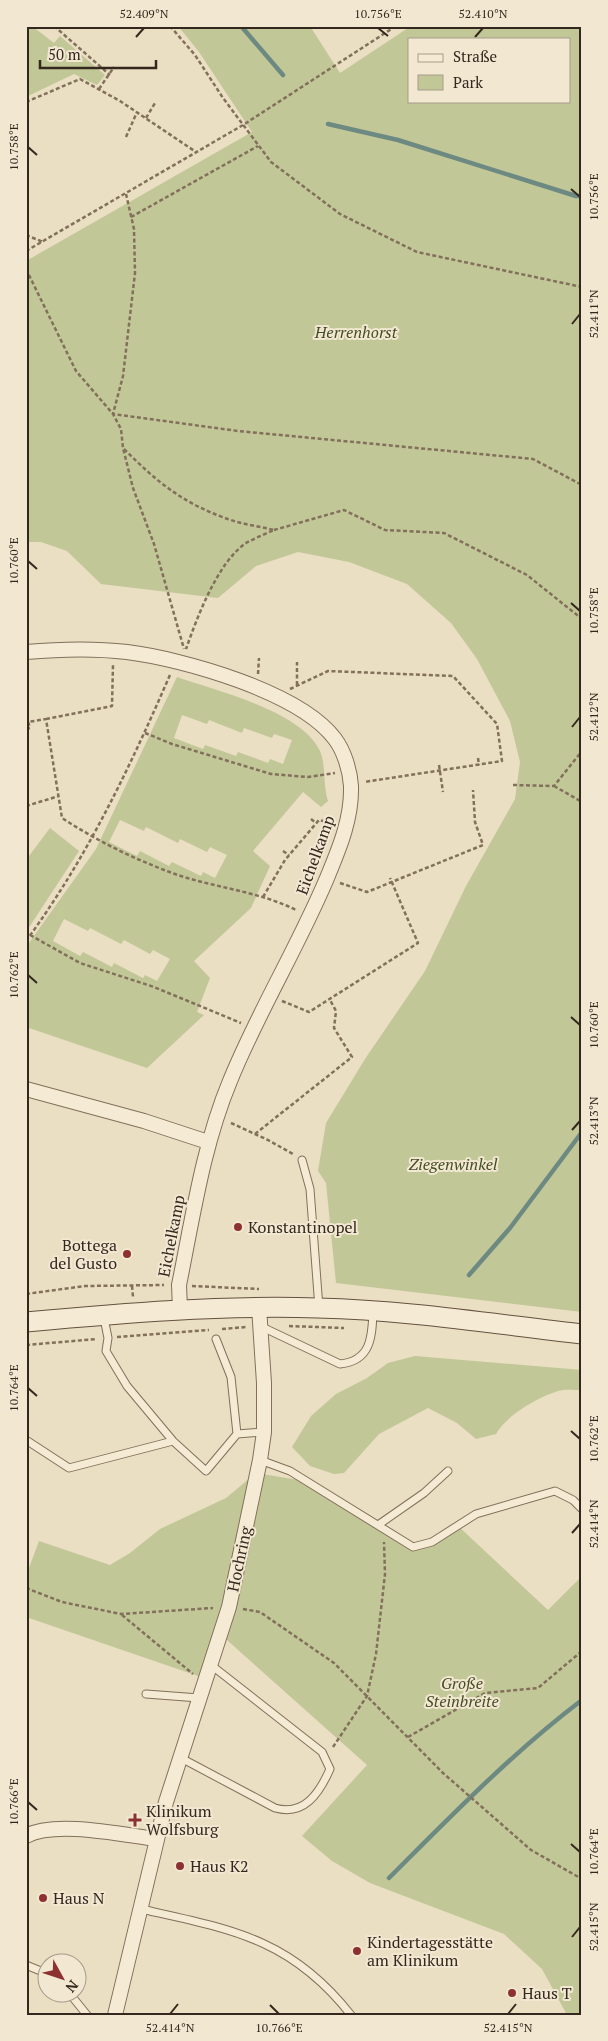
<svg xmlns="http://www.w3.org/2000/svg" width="608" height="2041" font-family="'PT Serif',serif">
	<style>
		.green { fill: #c2c798; fill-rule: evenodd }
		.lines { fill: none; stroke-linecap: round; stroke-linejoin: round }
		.stream { stroke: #6d8a82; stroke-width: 4.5 }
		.lane-casing { stroke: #82705b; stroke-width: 9 }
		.street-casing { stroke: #82705b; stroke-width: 16 }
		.secondary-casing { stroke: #64513f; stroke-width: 21 }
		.path { stroke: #82705b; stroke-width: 2.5; stroke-dasharray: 4 2.5; stroke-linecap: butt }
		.lane { stroke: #f5ebd5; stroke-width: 7 }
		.street { stroke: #f5ebd5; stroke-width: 14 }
		.secondary { stroke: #f5ebd5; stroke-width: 19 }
		.ticks { fill: none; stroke: #34281e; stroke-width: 2 }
		.poi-dot { fill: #8c3032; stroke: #f2e8d2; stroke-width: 2 }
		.labels { text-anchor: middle; stroke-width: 4; stroke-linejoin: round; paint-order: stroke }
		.park-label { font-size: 16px; font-style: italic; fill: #454e26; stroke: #f2e8d2 }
		.street-label { font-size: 16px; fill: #34281e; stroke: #f2e8d2 }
		.poi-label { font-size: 16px; fill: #34281e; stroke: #f2e8d2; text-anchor: start }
		.neatline { fill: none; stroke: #34281e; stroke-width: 2 }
		.ticks-label { font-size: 12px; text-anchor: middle; fill: #34281e }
	</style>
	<rect width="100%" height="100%" fill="#eadec3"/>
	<path class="green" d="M32 26 54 43 60 36 105 75 97 85 74 74 26 97V27Z
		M178 26H310L340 73 411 26H582V1312L336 1283 326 1183 318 1171 326 1123 365 1059 425 971 466 886 515 799 520 762 510 721 477 659 451 623 407 584 349 562 298 552 256 566 218 598 101 584 67 551 41 542H26V261L252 132 199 52ZM409 39H569V101H409Z
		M177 677C217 691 302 711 320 751 326 765 323 786 328 801L321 807 303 792 253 851 270 866 251 908 194 961 210 978 197 1012 204 1015 147 1068 26 1027V947L96 849ZM182 715 207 724 209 720 242 733 244 728 272 738 274 734 292 740 283 764 270 759 268 763 238 752 236 756 205 745 203 749 174 738ZM120 820 144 831 146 827 178 843 180 839 207 852 210 847 227 855 215 878 203 872 201 876 172 862 169 866 140 851 137 856 109 842ZM64 919 88 931 90 928 121 944 124 940 150 954 153 950 170 959 157 981 145 975 143 978 114 963 112 967 83 952 80 956 53 941Z
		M50 828 79 851 26 932V860Z
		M415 1356 582 1370V1390C574 1390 565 1389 558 1391 536 1398 507 1415 496 1434L476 1439 457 1423 428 1408 379 1434 344 1473 334 1474 310 1466 292 1447 311 1416 336 1394 367 1378 388 1363Z
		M256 1473 305 1481 413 1548 432 1542 457 1525 548 1610 582 1576V2015H567L542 1969 504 1934 370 1883 332 1861 302 1836 367 1765 218 1632 201 1677 26 1617V1576L39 1541 110 1565 130 1553 160 1529 226 1498Z"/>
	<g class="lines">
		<path class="stream" d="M241 26 283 75
			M328 124 398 140 576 196H582
			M469 1275 510 1228 582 1132
			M389 1878C451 1816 512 1753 582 1700"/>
		<g class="lane-casing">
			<path id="lane" d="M302 1160 310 1189 319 1308
				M104 1318 108 1338 106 1351 127 1386 173 1441 206 1471 237 1434
				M260 1326 340 1364C371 1361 372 1337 373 1312
				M216 1339 231 1377 237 1434 264 1432
				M26 1440 69 1468 173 1441
				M260 1460 290 1471 413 1547 432 1542 476 1514 555 1491 573 1500 582 1509
				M378 1525 424 1493 448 1471
				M146 1694 199 1698
				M181 1758 275 1808C304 1816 319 1794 330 1769L322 1752 211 1665
				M141 1909C230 1929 291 1938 351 2015
				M26 1965 48 1974
				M70 1994 87 2015"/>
		</g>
		<g class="street-casing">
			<path id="street" d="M26 652C60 649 93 648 127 652 183 659 300 692 335 739 344 751 350 770 351 786 352 819 339 849 327 878 298 947 258 1012 230 1081 203 1146 193 1216 179 1285L180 1309
				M26 1089 144 1121 208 1142
				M26 1836C56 1820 123 1835 156 1839
				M115 2015 166 1802 229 1607 260 1460 264 1432V1383L259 1307"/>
		</g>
		<g class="secondary-casing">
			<path id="secondary" d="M26 1322C124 1313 220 1305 318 1308 406 1310 494 1324 582 1334"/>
		</g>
		<path class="path" d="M54 26 110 75
			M170 26 195 55 223 98 271 162 340 214 417 252 582 287
			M99 89 114 67
			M26 102 80 79 120 101 196 152
			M146 118 155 103
			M126 137 137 112
			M126 194 134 229 135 273 123 376 113 414 238 431 533 459 582 485
			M131 217 258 146
			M26 235 43 242
			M26 251 243 125 396 26
			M26 269 76 371 113 414 121 429 123 448 133 488 154 544 184 649
			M124 449C156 481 181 502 225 518 240 524 258 526 274 530 265 534 255 538 246 543 217 563 197 618 186 649
			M274 530 344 510 385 530 444 533 527 575 582 619
			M258 674 259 658
			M297 685V662
			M290 689 328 671 453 676 497 724 502 761 364 782
			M46 719 112 706 113 665
			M26 729 30 728 28 722 46 719 62 818C97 841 136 860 175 874 215 888 258 891 296 910
			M145 733 172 744 271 774 308 777 335 773
			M478 758 479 765
			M439 765 443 792
			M513 785 554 786 582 751
			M554 786 582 802
			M26 806 59 796
			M311 819 316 823
			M283 851 289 855
			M340 883 367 892 483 845 475 822 473 790
			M263 897 285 860 319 820 332 823
			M30 935 80 963 154 987 241 1023
			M26 941C87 858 129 769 170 675
			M282 1001 309 1012 418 943 390 878
			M231 1123 268 1140 293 1154
			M255 1134 352 1057 334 1028 336 1011 330 1000
			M132 1286 133 1297
			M192 1286 259 1289
			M26 1294 85 1286 164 1285
			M289 1326 344 1328
			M222 1329 246 1327
			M117 1337 209 1330
			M26 1345 97 1339
			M26 1588 62 1602 121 1614 213 1608
			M243 1609 260 1612 334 1663 443 1773 531 1850 582 1879
			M122 1615 193 1674
			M408 1737 485 1693 538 1688 582 1651
			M333 1747 367 1696 376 1654 385 1574 384 1542"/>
		<use href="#lane" class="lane"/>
		<use href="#street" class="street"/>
		<use href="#secondary" class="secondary"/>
	</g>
	<path class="ticks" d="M378 28 388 36M136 37 144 28M475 37 483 28M28 147 37 155M571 189 580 197M572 324 580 314M28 561 37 569M571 603 580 611M572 727 580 717M28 975 37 983M571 1017 580 1025M572 1130 580 1121M28 1388 37 1396M571 1431 580 1439M572 1533 580 1524M28 1802 37 1810M571 1844 580 1852M572 1937 580 1927M270 2005 279 2014M170 2014 178 2004M508 2014 516 2004"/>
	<g class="poi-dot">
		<circle cx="238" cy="1227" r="5"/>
		<circle cx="127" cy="1254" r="5"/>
		<path d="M132.5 1812.5h5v5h5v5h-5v5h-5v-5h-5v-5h5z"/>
		<circle cx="180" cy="1866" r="5"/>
		<circle cx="43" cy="1898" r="5"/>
		<circle cx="357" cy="1951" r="5"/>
		<circle cx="512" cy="1993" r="5"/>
	</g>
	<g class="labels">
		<g class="park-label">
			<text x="356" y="338">Herrenhorst</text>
			<text x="453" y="1170">Ziegenwinkel</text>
			<text x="462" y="1689">Große<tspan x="462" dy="18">Steinbreite</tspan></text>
		</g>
		<g class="street-label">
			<text transform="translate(315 855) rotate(-70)" y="6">Eichelkamp</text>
			<text transform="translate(171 1236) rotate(-79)" y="6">Eichelkamp</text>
			<text transform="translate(239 1559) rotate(-78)" y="6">Hochring</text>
		</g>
		<g class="poi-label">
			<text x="248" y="1233">Konstantinopel</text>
			<text x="117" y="1251" text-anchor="end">Bottega<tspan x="117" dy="18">del Gusto</tspan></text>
			<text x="146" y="1817">Klinikum<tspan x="146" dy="18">Wolfsburg</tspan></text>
			<text x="190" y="1872">Haus K2</text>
			<text x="53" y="1904">Haus N</text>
			<text x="367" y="1948">Kindertagesstätte<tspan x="367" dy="18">am Klinikum</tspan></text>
			<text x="522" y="1999">Haus T</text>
		</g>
	</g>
	<rect width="608" height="2041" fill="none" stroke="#f2e8d2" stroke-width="55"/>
	<rect x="408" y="38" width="162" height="65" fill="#f2e8d2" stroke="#a69b8a"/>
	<rect x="418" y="54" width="25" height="8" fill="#f5ebd5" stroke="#a69b8a"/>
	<text x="453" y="62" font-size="15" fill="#34281e">Straße</text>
	<rect x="418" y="75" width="25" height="15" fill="#c2c798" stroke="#a69b8a"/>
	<text x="453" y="88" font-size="15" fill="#34281e">Park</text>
	<g transform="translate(62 1978) rotate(130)"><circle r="24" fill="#f2e8d2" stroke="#a69b8a"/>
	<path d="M0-4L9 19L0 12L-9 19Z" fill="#8c3032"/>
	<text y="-8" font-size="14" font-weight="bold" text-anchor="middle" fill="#34281e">N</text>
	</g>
	<path d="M40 60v8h116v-8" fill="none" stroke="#34281e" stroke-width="2.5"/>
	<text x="48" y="60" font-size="15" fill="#34281e" stroke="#f2e8d2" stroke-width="4" paint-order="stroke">50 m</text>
	<rect x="28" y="28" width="552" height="1986" class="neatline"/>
	<g class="ticks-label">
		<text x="144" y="18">52.409°N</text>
		<text x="378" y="18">10.756°E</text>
		<text x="483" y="18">52.410°N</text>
		<text transform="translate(14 147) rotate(-90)" y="4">10.758°E</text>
		<text transform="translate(594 197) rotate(-90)" y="4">10.756°E</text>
		<text transform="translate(594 314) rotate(-90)" y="4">52.411°N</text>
		<text transform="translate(14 561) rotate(-90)" y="4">10.760°E</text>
		<text transform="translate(594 611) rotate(-90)" y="4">10.758°E</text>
		<text transform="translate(594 717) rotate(-90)" y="4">52.412°N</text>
		<text transform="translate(14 975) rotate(-90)" y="4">10.762°E</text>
		<text transform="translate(594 1025) rotate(-90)" y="4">10.760°E</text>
		<text transform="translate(594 1121) rotate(-90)" y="4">52.413°N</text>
		<text transform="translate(14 1388) rotate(-90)" y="4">10.764°E</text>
		<text transform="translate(594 1439) rotate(-90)" y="4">10.762°E</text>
		<text transform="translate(594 1524) rotate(-90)" y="4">52.414°N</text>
		<text transform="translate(14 1802) rotate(-90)" y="4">10.766°E</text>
		<text transform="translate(594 1852) rotate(-90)" y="4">10.764°E</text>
		<text transform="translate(594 1927) rotate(-90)" y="4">52.415°N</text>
		<text x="170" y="2032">52.414°N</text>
		<text x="279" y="2032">10.766°E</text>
		<text x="508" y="2032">52.415°N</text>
	</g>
</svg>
